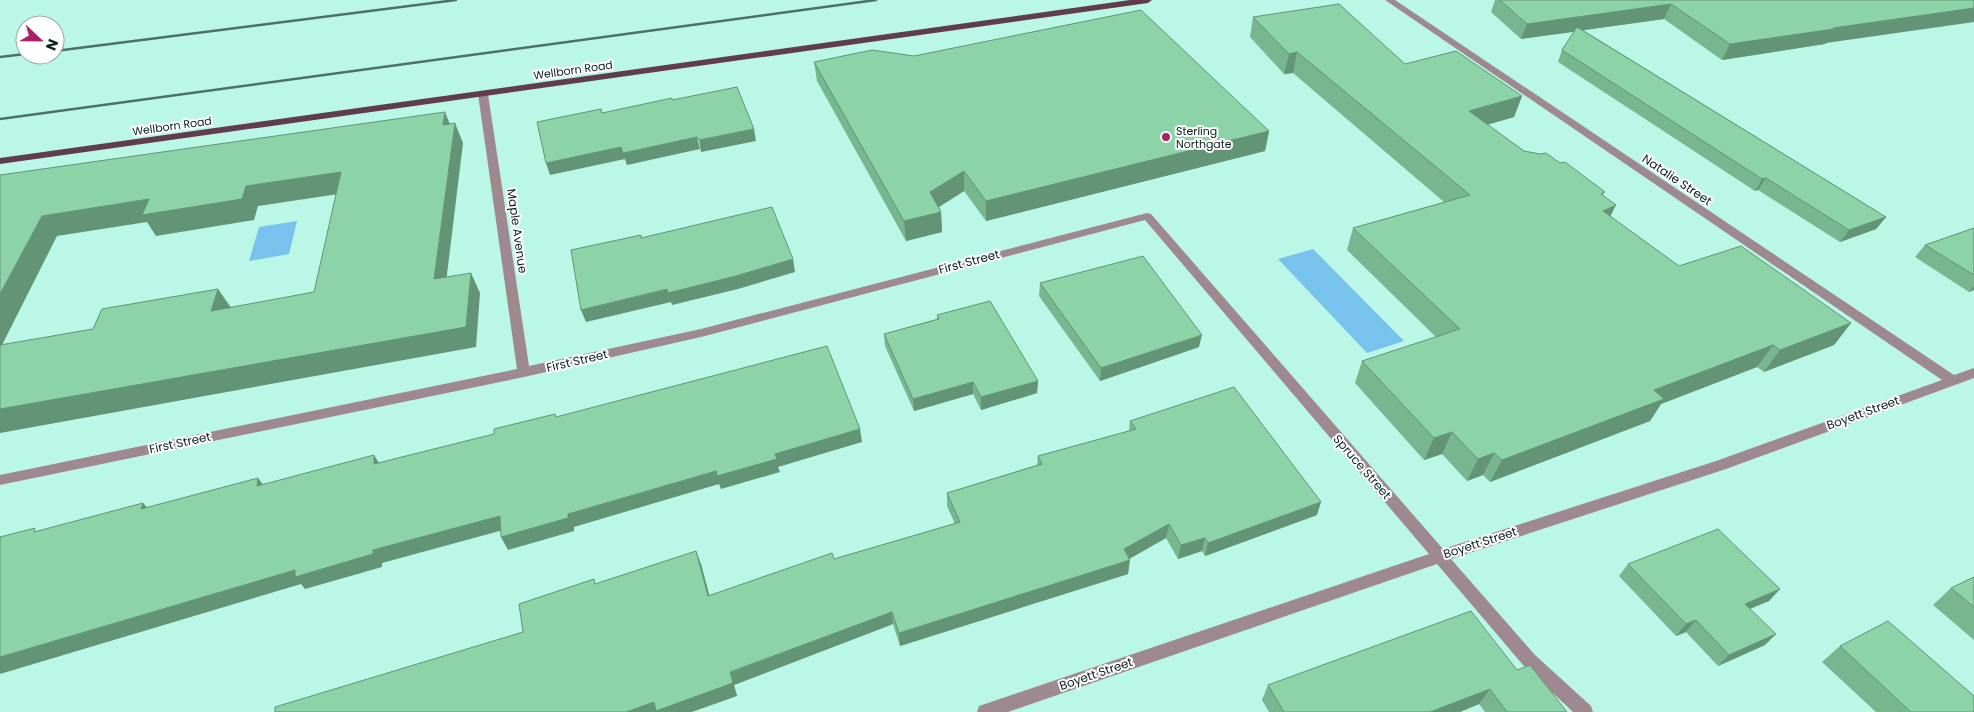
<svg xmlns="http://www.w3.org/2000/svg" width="1974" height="712" font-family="Poppins,sans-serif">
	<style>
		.water { fill: #78c2ee }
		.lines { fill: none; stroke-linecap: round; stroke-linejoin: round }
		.minor { fill: #9f8990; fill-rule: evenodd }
		.major { fill: #613c4a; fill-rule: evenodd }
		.rail { stroke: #4b7168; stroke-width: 2.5 }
		.wall { fill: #78b690 }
		.shaded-wall { fill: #629475 }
		.building { fill: #8cd4a7; stroke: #629475 }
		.poi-dot { fill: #aa2065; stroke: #fff; stroke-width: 2 }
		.labels { text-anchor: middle; stroke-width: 4; stroke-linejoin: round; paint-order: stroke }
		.far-street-label { font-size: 11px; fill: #09211c; stroke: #fff }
		.far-poi-label { font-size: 11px; fill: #09211c; stroke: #fff; text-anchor: start }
		.street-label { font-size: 12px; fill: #09211c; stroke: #fff }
	</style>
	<rect width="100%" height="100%" fill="#bbf7e7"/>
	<path class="water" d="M297 221 289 254 249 261 259 227Z
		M1313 249 1404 341 1367 353 1278 259Z"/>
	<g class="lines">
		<path class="minor" d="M1385 0H1395L1954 375 1974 368V378L1726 469 1451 559 1535 655 1591 706 1593 712H1573L1523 665 1437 564 1008 712H977L979 706 985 704 1429 554 1145 220 701 337 524 377 0 485V475L517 369 478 94 483 91 488 94 529 366 701 329 1147 213 1151 214 1443 549 1716 461 1942 380Z"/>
		<path class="major" d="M1130 0H1152L1148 3 0 164V158Z"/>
		<path class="rail" d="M55 51 456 0
			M0 57 25 54
			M0 119 876 0"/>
	</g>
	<path class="wall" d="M1495 0H1974L1826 43 1825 44 1722 60 1664 19 1583 30 1886 217 1876 229 1840 242 1758 190 1755 191 1558 62 1562 50 1574 32 1521 39 1491 12Z
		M1253 17 1405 64 1522 96 1514 117 1487 125 1524 151 1560 163 1605 192 1603 195 1610 216 1679 266 1851 323 1834 345 1764 372 1757 367 1661 404 1650 421 1490 482 1483 475 1467 481 1442 454 1424 460 1355 383 1362 361 1436 337 1347 250 1353 228 1444 202 1293 73 1284 74 1250 37Z
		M914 56 1269 131 1265 151 986 221 964 191 939 207 941 212 942 232 906 241 817 81 814 62Z
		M1974 228V290L1969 292 1915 257 1925 245Z
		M1040 283 1199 347 1100 381 1039 296Z
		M937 315 1038 381 1037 393 981 410 973 394 914 411 885 346 884 334 937 319Z
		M1130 421 1317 515 1205 556 1202 551 1178 559 1166 538 1129 559 1128 574 900 646 893 624 734 685 737 696 523 632 596 584 701 564 709 595 955 524 947 506V493L1037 465 1038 456 1129 431Z
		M1628 564 1780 589 1769 601 1750 609 1765 645 1718 666 1686 632 1676 636 1619 576Z
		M1974 577V640L1933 605 1951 588Z
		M1840 646 1974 712H1876L1822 662Z
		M1517 670 1567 712H1485L1479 704 1460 712H1269L1262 700 1268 685Z"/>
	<path class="shaded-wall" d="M1671 4 1664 19 1521 39 1527 24Z
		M1974 8V22L1826 43 1825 44 1722 60 1730 44 1833 28Z
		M1297 52 1293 73 1284 74 1289 54Z
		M1522 96 1514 117 1461 132 1469 111Z
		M445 112 453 132 443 125Z
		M455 123 463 143 444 299 434 279Z
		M754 129 756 141 701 152 699 140Z
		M1269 131 1265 151 986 221V201Z
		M697 137 700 149 627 165 623 153Z
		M621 147 625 159 550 175 546 163Z
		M964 171V191L931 212 930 192Z
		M341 172 352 192 258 206 254 220 156 236 147 222 57 236 0 349V294L42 216 149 199 246 186Z
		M1766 178 1758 190 1755 191 1762 179Z
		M1616 205 1605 227 1603 211Z
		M941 212 942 232 906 241 904 221Z
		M1886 217 1876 229 1840 242 1849 230Z
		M793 259 795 272 738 289 672 305 671 302 586 322 581 310Z
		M471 273 480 293 476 347 0 433V409Z
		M1974 286V290L1969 292Z
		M218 289 232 309 211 311Z
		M1851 323 1834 345 1764 372 1780 350Z
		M1202 335 1199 347 1100 381 1101 368Z
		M1773 345 1757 367 1661 404 1650 421 1490 482 1502 460 1654 390Z
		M1038 381 1037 393 981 410V397Z
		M973 382V394L914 411 913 399Z
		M860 429 862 442 778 467 780 472 721 489 719 484 574 527V531L508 550 501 537 568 514Z
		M1452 432 1442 454 1424 460 1434 438Z
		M1494 453 1483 475 1467 481 1478 459Z
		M374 455 382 468 374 464Z
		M258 478 268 491 257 486Z
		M1321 502 1317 515 1205 556 1208 543Z
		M143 503 154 515 141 509Z
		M500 516 507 529 382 563V567L305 589 301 584 0 674V657L295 570Z
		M1169 524 1166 538 1122 563 1124 549Z
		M1205 538 1202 551 1178 559 1181 545Z
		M696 551 701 564 713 609 708 596Z
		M1130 560 1128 574 900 646 899 633Z
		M1780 589 1769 601 1734 615 1745 604Z
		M892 612 893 624 734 685 737 696 692 712H626Z
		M1696 620 1686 632 1676 636 1686 624Z
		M1776 634 1765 645 1718 666 1729 655Z
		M1490 689 1479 704 1460 712H1430Z"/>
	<path class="building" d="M1500 0H1974V8L1833 28 1834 29 1730 44 1671 4 1527 24Z
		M1339 4 1405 64 1456 51 1522 96 1469 111 1524 151 1540 154 1546 153 1560 163 1565 162 1605 192 1601 194 1616 205 1603 211 1679 266 1741 246 1851 323 1780 350 1773 345 1654 390 1664 399 1502 460 1494 453 1478 459 1452 432 1434 438 1362 361 1460 329 1353 228 1470 195 1297 52 1289 54 1253 17Z
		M1141 10 1269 131 986 201 964 171 930 192 941 212 904 221 814 62 872 50 914 56Z
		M1577 27 1886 217 1849 230 1766 178 1762 179 1562 50Z
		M737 87 754 129 699 140 697 137 623 153 621 147 546 163 537 122 601 109 602 113 672 98V100Z
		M445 112 443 125 455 123 434 279 471 273 466 327 0 409V345L93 329 102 309 218 289 211 311 314 292 341 172 246 186 242 199 142 215 149 199 42 216 0 294V175Z
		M772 207 793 259 736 276 668 293 667 289 581 310 571 250 641 235V238Z
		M1974 228V275L1925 245Z
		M1143 256 1202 335 1101 368 1040 283Z
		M990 301 1038 381 981 397 973 382 913 399 884 334 939 319 937 315Z
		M827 346 860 429 775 454 777 459 717 476 716 471 568 514V518L501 537 500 516 373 550V554L295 577V570L0 657V537L35 528 34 532 143 503 141 509 258 478 257 486 374 455V464L494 434V429L555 414 556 417Z
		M1234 387 1321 502 1208 543 1205 538 1181 545 1169 524 1124 549 1130 560 899 633 892 612 730 672 733 683 656 711 654 702 626 712H275V707L523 632 519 604 594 579 595 584 696 551 708 596 832 553 834 559 960 522 947 493 1042 464 1038 456 1136 429 1130 421Z
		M1718 529 1780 589 1745 604 1776 634 1729 655 1696 620 1686 624 1628 564Z
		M1974 577V607L1951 588Z
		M1471 611 1517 670 1530 665 1567 712H1507L1490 689 1430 712H1284L1268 685Z
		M1888 621 1974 696V712H1911L1840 646Z"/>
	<circle class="poi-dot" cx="1166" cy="137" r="5"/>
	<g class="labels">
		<g class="far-street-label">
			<text transform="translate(573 70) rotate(-8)" y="4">Wellborn Road</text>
			<text transform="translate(172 126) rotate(-8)" y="4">Wellborn Road</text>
		</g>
		<g class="far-poi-label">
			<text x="1176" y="135">Sterling<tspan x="1176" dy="13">Northgate</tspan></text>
		</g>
		<g class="street-label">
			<text transform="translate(1677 180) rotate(34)" y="4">Natalie Street</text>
			<text transform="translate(517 231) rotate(82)" y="4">Maple Avenue</text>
			<text transform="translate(969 262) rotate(-15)" y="4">First Street</text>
			<text transform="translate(577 361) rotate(-13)" y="4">First Street</text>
			<text transform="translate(1863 413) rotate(-20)" y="4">Boyett Street</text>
			<text transform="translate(180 443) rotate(-12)" y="4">First Street</text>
			<text transform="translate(1362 467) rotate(49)" y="4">Spruce Street</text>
			<text transform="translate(1480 543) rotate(-18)" y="4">Boyett Street</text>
			<text transform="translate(1096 674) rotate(-19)" y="4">Boyett Street</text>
		</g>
	</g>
	<g transform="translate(40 40) rotate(112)"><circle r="24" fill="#ffffff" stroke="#9da6a4"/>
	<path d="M0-4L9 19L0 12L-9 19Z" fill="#aa2065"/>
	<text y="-8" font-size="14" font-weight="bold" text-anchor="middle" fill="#09211c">N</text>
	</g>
</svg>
